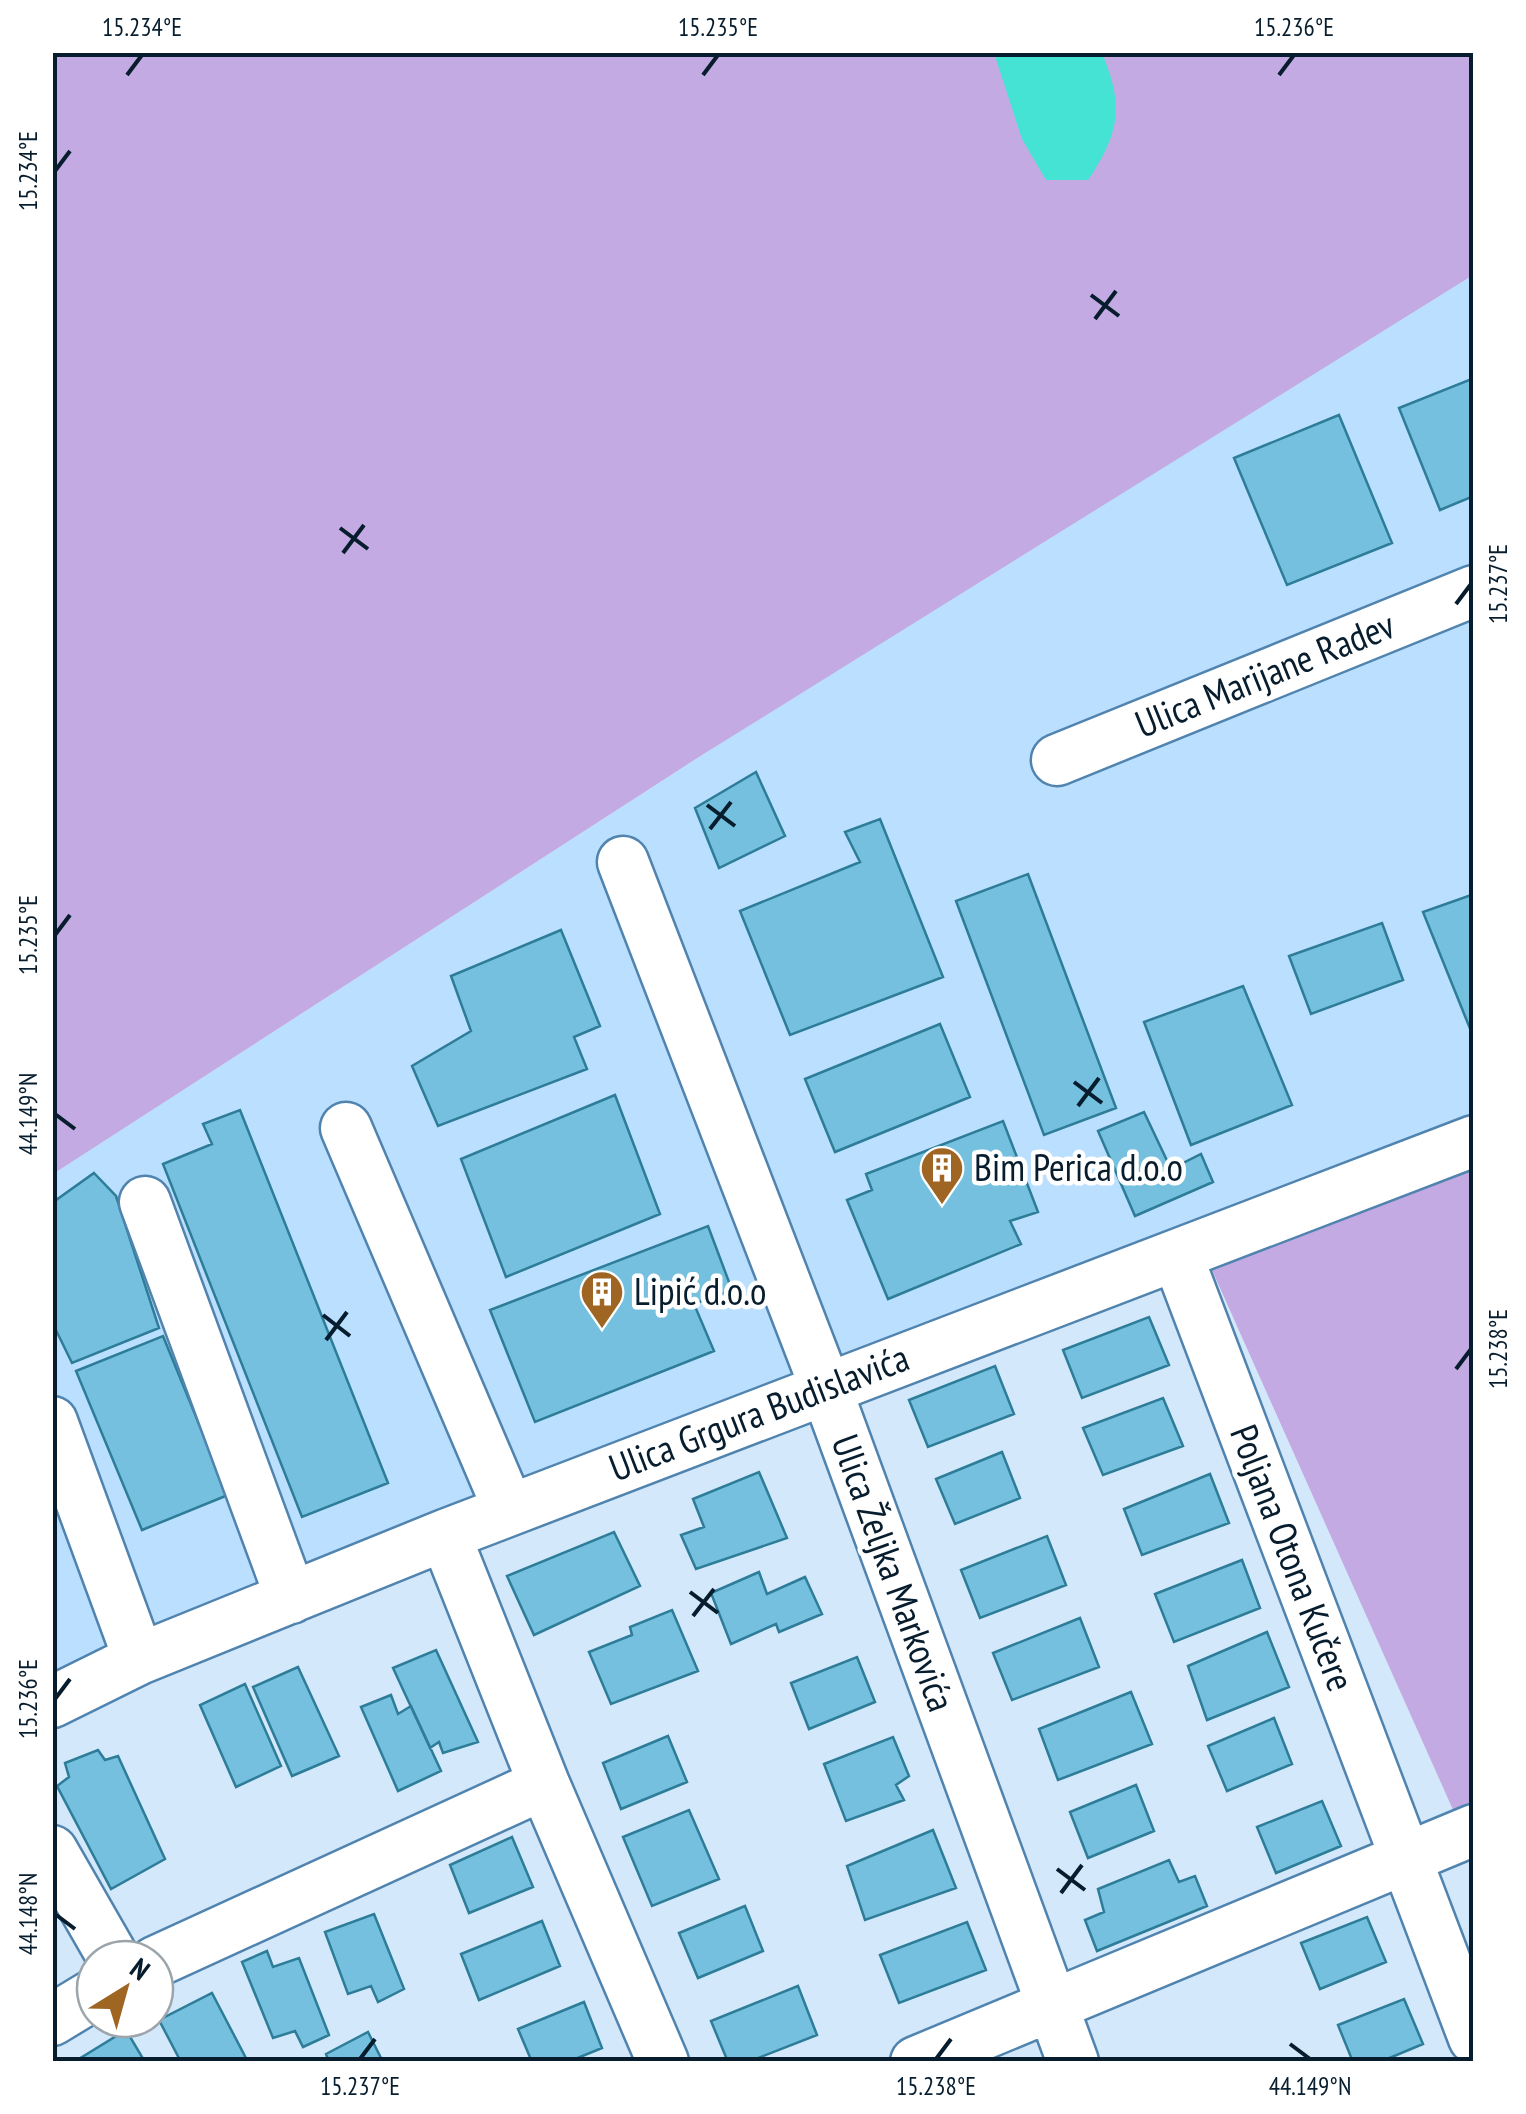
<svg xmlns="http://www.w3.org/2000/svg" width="1526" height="2114" font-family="'PT Sans Narrow',sans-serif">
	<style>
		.built { fill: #bbdfff }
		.green { fill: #c4aae2 }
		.water { fill: #45e3d4 }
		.building { fill: #74c0de; stroke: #2d7c98; stroke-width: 2.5 }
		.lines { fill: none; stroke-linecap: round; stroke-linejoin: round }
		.minor-casing { stroke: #5084af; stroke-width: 55 }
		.minor { stroke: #fff; stroke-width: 50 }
		.ticks { fill: none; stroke: #071d2e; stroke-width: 4 }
		.labels { text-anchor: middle; stroke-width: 9; stroke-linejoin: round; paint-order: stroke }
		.street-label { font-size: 38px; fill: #071d2e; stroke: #fff }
		.poi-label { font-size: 38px; fill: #071d2e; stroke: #fff; text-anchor: start }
		.neatline { fill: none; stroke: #071d2e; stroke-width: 4 }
		.ticks-label { font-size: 25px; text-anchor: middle; fill: #071d2e }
	</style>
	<rect width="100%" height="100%" fill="#d3e8fb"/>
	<path class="built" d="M1473 248V1141L53 1704V1174L1254 399Z"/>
	<path class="green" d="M53 53H1473V275L702 755 53 1174Z
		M1473 1169V1804L1454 1812 1212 1270Z"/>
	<path class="water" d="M994 53H1102C1124 106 1120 132 1088 180H1046L1022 139Z"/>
	<path class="building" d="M1474 378V496L1440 510 1399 408Z
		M1339 415 1392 543 1287 585 1234 458Z
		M756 772 785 836 719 868 695 808Z
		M880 819 943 977 790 1035 740 911 860 862 845 832Z
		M1028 874 1116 1108 1044 1135 956 901Z
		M1474 894V1030L1471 1031 1423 912Z
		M1382 923 1403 980 1311 1014 1289 956Z
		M561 930 600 1026 574 1037 587 1069 438 1126 412 1066 471 1031 451 976Z
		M1243 986 1292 1105 1191 1145 1144 1022Z
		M940 1024 970 1097 835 1152 805 1079Z
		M615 1095 660 1214 506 1277 461 1159Z
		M240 1110 388 1483 302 1517 163 1164 212 1144 203 1124Z
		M1144 1112 1171 1169 1201 1154 1213 1182 1135 1216 1098 1131Z
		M1003 1121 1038 1212 1010 1221 1021 1244 888 1299 847 1200 872 1190 866 1174Z
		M94 1173 116 1196 159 1328 72 1363 52 1322V1203Z
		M708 1226 732 1290 694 1304 714 1351 535 1422 490 1310Z
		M1149 1317 1169 1365 1082 1398 1063 1350Z
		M163 1336 228 1495 142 1530 76 1371Z
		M995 1366 1014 1414 928 1447 909 1400Z
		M1163 1398 1183 1446 1103 1475 1083 1428Z
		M1002 1452 1020 1498 955 1524 936 1479Z
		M759 1472 787 1538 696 1569 681 1535 704 1527 693 1499Z
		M1210 1474 1229 1523 1142 1555 1124 1509Z
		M614 1532 640 1586 534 1635 507 1576Z
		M1047 1536 1066 1585 980 1618 961 1570Z
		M1242 1560 1260 1608 1174 1642 1155 1594Z
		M759 1572 767 1594 805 1577 822 1614 779 1632 776 1624 731 1644 711 1593Z
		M672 1610 698 1671 611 1704 589 1652 632 1635 630 1627Z
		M1080 1618 1099 1667 1012 1700 993 1653Z
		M1267 1632 1289 1687 1207 1720 1188 1666Z
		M436 1650 478 1742 443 1753 439 1742 430 1748 393 1668Z
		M857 1657 875 1702 809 1729 791 1683Z
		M298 1667 339 1756 292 1776 253 1687Z
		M245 1684 281 1766 236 1787 200 1705Z
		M1131 1692 1152 1744 1058 1780 1039 1729Z
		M391 1695 398 1714 411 1706 441 1771 398 1791 361 1707Z
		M1274 1718 1292 1764 1227 1791 1208 1746Z
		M668 1736 687 1782 621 1809 603 1763Z
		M893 1737 909 1776 896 1785 904 1800 846 1821 824 1764Z
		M98 1750 105 1760 118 1756 165 1859 111 1889 57 1786 69 1777 65 1763Z
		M1136 1785 1154 1831 1088 1858 1070 1812Z
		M1322 1801 1341 1846 1276 1873 1257 1827Z
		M689 1810 719 1879 652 1906 623 1837Z
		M933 1830 956 1888 865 1920 847 1866Z
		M512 1837 533 1887 469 1913 450 1865Z
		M1169 1860 1179 1882 1195 1876 1207 1906 1097 1951 1085 1920 1104 1912 1098 1889Z
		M745 1906 763 1951 698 1978 679 1933Z
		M374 1914 404 1989 378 2002 371 1986 348 1994 325 1932Z
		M1367 1917 1386 1962 1320 1989 1301 1943Z
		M542 1921 560 1966 479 2000 461 1954Z
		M967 1922 986 1970 899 2003 880 1955Z
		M267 1951 273 1967 299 1958 329 2035 303 2047 295 2031 273 2038 242 1962Z
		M798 1986 817 2035 748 2062H728L711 2021Z
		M212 1993 248 2062H181L159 2020Z
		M1404 1999 1423 2044 1380 2062H1353L1338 2025Z
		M584 2002 602 2048 568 2062H532L518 2029Z
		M126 2030 145 2062H74Z
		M368 2032 383 2062H329L326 2054Z"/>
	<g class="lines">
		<g class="minor-casing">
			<path id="minor" d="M1057 760 1474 591
				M623 862 825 1386 1073 2062
				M346 1128 509 1510
				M145 1202 291 1598
				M1178 1258 1474 2038
				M52 1422 139 1659
				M445 1535 544 1784 663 2062
				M52 1702 139 1659 445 1535 1474 1141
				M52 1851 114 1959
				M155 1962 544 1784
				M52 2020 95 1994
				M916 2062 1474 1830"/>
		</g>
		<use href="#minor" class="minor"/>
	</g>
	<path class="ticks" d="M127 75 142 55M703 75 718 55M1279 75 1294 55M55 171 70 151M1091 295 1119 316M1095 319 1116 291M340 528 368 549M343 553 364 525M1456 604 1471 584M707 805 735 826M710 829 731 802M55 935 70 915M1074 1082 1102 1103M1078 1106 1099 1078M55 1114 75 1129M323 1315 350 1336M326 1340 347 1312M1456 1369 1471 1349M690 1592 718 1613M693 1616 714 1589M55 1699 70 1679M1057 1869 1085 1890M1061 1893 1082 1865M55 1914 75 1929M1290 2044 1310 2059M360 2059 375 2039M936 2059 951 2039"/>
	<defs>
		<g id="building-pin" transform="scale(2.25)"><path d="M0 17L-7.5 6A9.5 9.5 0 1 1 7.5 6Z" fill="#9e6523" stroke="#fff"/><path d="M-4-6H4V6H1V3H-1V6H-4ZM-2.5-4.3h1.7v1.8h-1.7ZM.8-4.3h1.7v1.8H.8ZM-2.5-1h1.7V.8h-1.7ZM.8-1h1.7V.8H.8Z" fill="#fff"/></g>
	</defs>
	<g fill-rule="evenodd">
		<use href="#building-pin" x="942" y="1168"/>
		<use href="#building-pin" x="602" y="1292"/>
	</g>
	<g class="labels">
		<g class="street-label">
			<text transform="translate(1265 675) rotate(-22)" y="13">Ulica Marijane Radev</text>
			<text transform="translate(759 1413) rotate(-21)" y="13">Ulica Grgura Budislavića</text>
			<text transform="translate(1292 1558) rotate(69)" y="13">Poljana Otona Kučere</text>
			<text transform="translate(893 1573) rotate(70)" y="13">Ulica Željka Markovića</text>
		</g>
		<g class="poi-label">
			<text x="974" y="1181">Bim Perica d.o.o</text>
			<text x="634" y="1305">Lipić d.o.o</text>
		</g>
	</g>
	<rect width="1526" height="2114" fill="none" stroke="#ffffff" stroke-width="110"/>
	<g transform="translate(125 1989) rotate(37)"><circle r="48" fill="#ffffff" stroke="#9ca5ab" stroke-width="2.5"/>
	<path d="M0-8L18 38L0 25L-18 38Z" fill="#9e6523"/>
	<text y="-15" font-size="28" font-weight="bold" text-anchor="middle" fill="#071d2e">N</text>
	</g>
	<rect x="55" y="55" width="1416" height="2004" class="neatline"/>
	<g class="ticks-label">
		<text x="142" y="36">15.234°E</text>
		<text x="718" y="36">15.235°E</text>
		<text x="1294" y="36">15.236°E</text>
		<text transform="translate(28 171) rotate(-90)" y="9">15.234°E</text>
		<text transform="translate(1498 584) rotate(-90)" y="9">15.237°E</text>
		<text transform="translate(28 935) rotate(-90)" y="9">15.235°E</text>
		<text transform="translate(28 1114) rotate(-90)" y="9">44.149°N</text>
		<text transform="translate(1498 1349) rotate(-90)" y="9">15.238°E</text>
		<text transform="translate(28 1699) rotate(-90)" y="9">15.236°E</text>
		<text transform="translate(28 1914) rotate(-90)" y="9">44.148°N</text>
		<text x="360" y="2095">15.237°E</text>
		<text x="936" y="2095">15.238°E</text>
		<text x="1310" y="2095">44.149°N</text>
	</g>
</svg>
